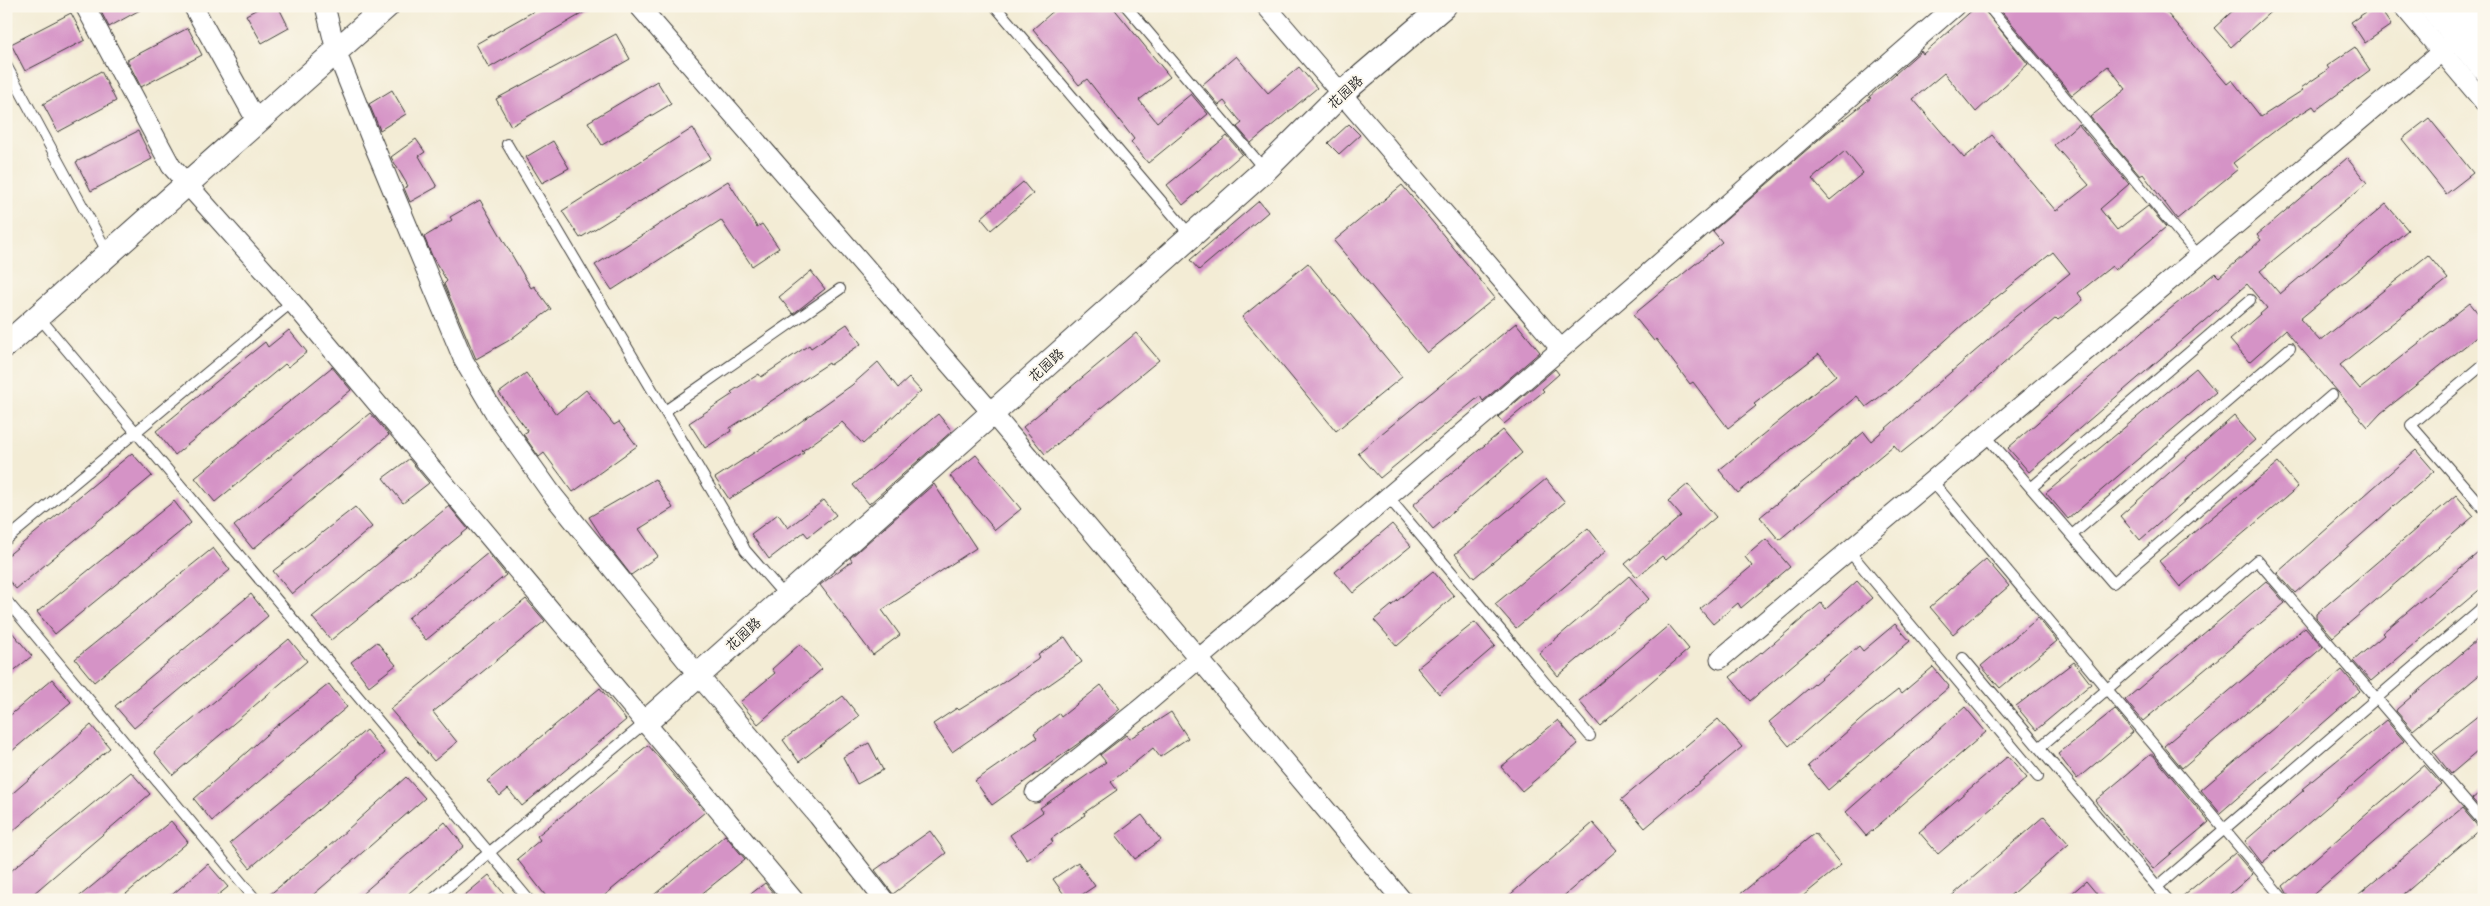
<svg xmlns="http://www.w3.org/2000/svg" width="2490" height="906" font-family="Kalam,'LXGW WenKai TC',sans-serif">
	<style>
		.building { fill: #d593c6; fill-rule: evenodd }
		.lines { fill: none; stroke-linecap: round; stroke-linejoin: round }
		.service-casing { stroke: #3c3b38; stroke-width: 12 }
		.minor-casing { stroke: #3c3b38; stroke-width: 21 }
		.tertiary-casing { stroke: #3c3b38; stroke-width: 26 }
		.primary-casing { stroke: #3c3b38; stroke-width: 30 }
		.service { stroke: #fff; stroke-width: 10 }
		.minor { stroke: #fff; stroke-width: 19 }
		.tertiary { stroke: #fff; stroke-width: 24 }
		.primary { stroke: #fff; stroke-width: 28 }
		.labels { text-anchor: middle; stroke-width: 4; stroke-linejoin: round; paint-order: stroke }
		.street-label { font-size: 14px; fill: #1c1c1c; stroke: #fbf7ec }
	</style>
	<rect width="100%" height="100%" fill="#fbf7ec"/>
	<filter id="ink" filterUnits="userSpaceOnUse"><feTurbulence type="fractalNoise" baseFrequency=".02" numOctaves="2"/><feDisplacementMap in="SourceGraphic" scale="10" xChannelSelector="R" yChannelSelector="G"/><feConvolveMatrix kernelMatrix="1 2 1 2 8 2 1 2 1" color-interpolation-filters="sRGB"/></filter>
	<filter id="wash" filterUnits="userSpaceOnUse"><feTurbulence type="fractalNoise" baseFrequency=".0096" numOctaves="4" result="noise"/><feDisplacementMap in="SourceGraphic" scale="20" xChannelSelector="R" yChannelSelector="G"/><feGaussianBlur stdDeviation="1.12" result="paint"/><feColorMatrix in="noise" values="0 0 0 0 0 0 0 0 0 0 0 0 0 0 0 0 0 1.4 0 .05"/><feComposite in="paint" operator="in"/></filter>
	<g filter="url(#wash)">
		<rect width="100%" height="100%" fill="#f3ecd5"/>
		<g id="blocks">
			<path class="building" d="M98 6H147L109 27Z
				M263 6H278L289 28 262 43 246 15Z
				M543 6H595L489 68 476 44Z
				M1059 6H1112L1170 77 1139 100 1157 122 1191 94 1208 114 1148 163 1131 142 1134 139 1087 79 1079 85 1033 29Z
				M1977 6H1981L2028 64 1976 112 1944 73 1913 99 1964 158 1992 135 2056 211 2089 185 2054 145 2078 124 2129 184 2100 209 2117 230 2148 206 2166 227 2115 270 2112 266 2078 293 2083 300 2058 320 2056 318 2012 356 1931 429 1901 453 1894 445 1779 540 1760 517 1864 432 1871 441 2016 316 2070 273 2053 252 1967 321 1896 385 1866 407 1857 396 1738 493 1719 470 1836 375 1819 354 1754 404 1756 406 1728 428 1693 382 1690 384 1656 339 1654 341 1633 315 1722 242 1713 231 1825 134 1871 98 1869 97 1921 51 1923 54ZM1845 151 1863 173 1830 200 1812 179Z
				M1997 6H2161L2227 84 2232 80 2261 117 2303 90 2301 88 2329 69 2327 66 2355 47 2370 70 2316 110 2313 106 2280 127 2233 163 2238 169 2177 219 2143 174 2140 176 2090 117 2126 89 2108 66 2072 95Z
				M2238 6H2277L2231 47 2214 28Z
				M2375 6H2378L2391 25 2365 43 2351 22Z
				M71 13 85 40 25 71 11 44Z
				M188 28 202 55 141 87 127 60Z
				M616 34 630 59 511 126 496 99Z
				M1236 56 1268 93 1299 67 1317 88 1251 143 1237 127 1242 123 1224 101 1219 105 1202 85Z
				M101 71 116 101 58 132 43 104Z
				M657 81 671 104 602 145 588 122Z
				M392 90 406 114 380 130 369 104Z
				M2429 118 2473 173 2446 194 2402 139Z
				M1349 124 1360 135 1339 154 1328 143Z
				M693 128 711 158 580 238 562 211Z
				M138 131 152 159 91 191 76 162Z
				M1227 136 1242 154 1183 205 1167 185Z
				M416 139 425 152 419 156 437 187 410 202 404 188 408 186 391 157Z
				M553 141 569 168 542 183 526 157Z
				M2347 158 2367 183 2260 271 2280 294 2386 204 2408 230 2300 319 2320 341 2428 255 2448 279 2340 365 2360 389 2470 303 2484 321V331L2381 413 2368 427 2285 330 2249 362 2230 340 2267 308 2247 284 2029 472 2008 448 2155 321 2215 273 2219 277 2261 240 2257 235Z
				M728 181 757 227 762 224 779 248 752 266 721 220 612 290 595 265Z
				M1023 182 1033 194 991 230 981 218Z
				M1402 185 1495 298 1427 353 1334 241Z
				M480 200 531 288 534 286 551 309 508 341 476 359 444 284 447 281 433 258 424 237 452 220 450 217Z
				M1259 201 1268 212 1199 270 1190 260Z
				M1308 263 1402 377 1336 431 1242 317Z
				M811 271 825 289 793 314 779 297Z
				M1516 323 1540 352 1483 401 1480 396 1380 478 1358 453Z
				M847 324 861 344 830 365 829 363 730 428 731 431 705 448 689 423 733 394 731 392 759 374 761 377 809 345 811 348Z
				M289 330 307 352 288 367 285 364 175 455 156 431 265 342 268 347Z
				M1136 333 1159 360 1045 454 1023 427Z
				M878 362 898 388 909 378 921 391 863 444 842 422 802 451 804 453 729 499 715 478 789 430 852 385Z
				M332 367 351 390 215 502 195 478Z
				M2196 368 2216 392 2068 519 2046 493Z
				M1555 369 1559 374 1542 389 1544 391 1504 424 1498 417Z
				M526 373 556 414 586 390 614 425 619 422 637 446 573 492 544 453 539 457 523 434 528 431 499 393Z
				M370 413 389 435 253 549 234 526Z
				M938 414 952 431 869 504 853 485Z
				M2234 416 2255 440 2140 540 2120 516Z
				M1503 430 1522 453 1433 529 1413 505Z
				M2416 450 2434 471 2295 593 2277 573Z
				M132 453 152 476 16 589 6 577V557Z
				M976 455 1021 509 995 530 950 476Z
				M409 459 429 483 403 503 383 478Z
				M2278 463 2298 487 2180 587 2159 561Z
				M655 479 673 508 639 529 658 556 631 575 606 543 589 517Z
				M1546 479 1565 502 1474 578 1455 554Z
				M934 484 976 548 882 610 900 635 873 655 820 585 852 561 850 558Z
				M1688 484 1716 517 1666 560 1662 556 1637 577 1625 564 1681 516 1668 501Z
				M2456 495 2474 516 2333 637 2316 618V614Z
				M824 500 836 515 808 537 804 532 769 559 751 534 778 514 788 528Z
				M174 501 191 523 55 634 37 612Z
				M449 506 468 529 331 640 312 617Z
				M355 507 372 527 292 594 273 571Z
				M1392 524 1411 546 1353 593 1335 572Z
				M1588 528 1606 551 1516 628 1495 604Z
				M1766 539 1790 567 1741 608 1738 603 1713 624 1700 609 1752 566 1745 557Z
				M213 548 230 570 94 682 75 659Z
				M2484 548V586L2371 681 2353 661 2384 635 2382 633Z
				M488 553 506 575 426 640 408 618Z
				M1986 559 2009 586 1953 634 1930 607Z
				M1433 571 1454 596 1397 646 1374 620Z
				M1629 576 1649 599 1558 676 1539 653Z
				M1857 581 1872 598 1750 701 1730 677 1761 652 1762 653 1821 603 1826 609Z
				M2266 581 2285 603 2143 721 2125 700Z
				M251 594 268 616 134 728 115 706Z
				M526 599 545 621 433 712 457 742 434 761 390 709Z
				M2038 618 2057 641 2000 688 1981 666Z
				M1475 622 1495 646 1439 694 1417 668Z
				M1895 624 1910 641 1789 746 1769 722 1859 646 1863 651Z
				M6 625 32 656 6 677Z
				M1669 625 1689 649 1600 726 1579 701Z
				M2305 627 2323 647 2182 768 2164 746Z
				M2484 634V671L2413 730 2396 711 2397 709Z
				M1065 637 1082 662 952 752 933 724 957 708 959 710 1001 684 1040 658 1038 655Z
				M289 639 307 661 173 775 154 752Z
				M377 642 396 665 369 686 351 662Z
				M800 644 822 669 758 724 740 702 775 673 772 669Z
				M2074 662 2091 684 2036 730 2016 706Z
				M1933 667 1949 686 1948 688 1828 790 1808 766 1866 715 1898 690 1901 694Z
				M2342 670 2360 691 2220 813 2201 790Z
				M52 679 71 702 6 756V719Z
				M329 684 347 707 212 821 194 799 274 728Z
				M1101 685 1120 709 1086 738 992 805 975 781 1037 738 1034 733 1059 714 1061 717Z
				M600 688 626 720 522 806 508 789 500 796 487 781Z
				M843 696 859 716 799 762 783 740Z
				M1965 707 1986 732 1866 836 1846 812Z
				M2115 709 2133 732 2077 779 2058 754Z
				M2484 711V746L2451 774 2433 751Z
				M1171 712 1188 738 1160 757 1153 748 1111 782 1117 790 1084 813 1085 815 1051 839 1053 842 1027 860 1010 835 1043 812 1040 808 1106 762 1100 755 1126 735 1129 739Z
				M1718 719 1742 747 1645 828 1621 800Z
				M1558 720 1578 744 1522 791 1501 767Z
				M2386 720 2404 741 2262 863 2245 841 2304 790 2302 789Z
				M91 725 110 748 6 837V799Z
				M366 730 385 753 250 868 230 843Z
				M869 743 883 770 857 784 843 757Z
				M648 745 705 812 599 900H549L517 859 540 840 537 836Z
				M2150 755H2153L2209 822 2153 869 2095 801Z
				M2008 756 2027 778 1938 854 1919 832Z
				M2424 765 2441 784 2307 900H2291L2283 886Z
				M131 772 150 794 26 900H6V875Z
				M406 777 425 798 370 846 307 900H263L328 847Z
				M2484 789V812L2472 799Z
				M2462 808 2480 829 2397 900H2352Z
				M1142 815 1161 840 1135 859 1116 835Z
				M2044 816 2069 844 2005 900H1947Z
				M171 821 188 842 133 888 119 900H75Z
				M445 822 464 846 409 893 402 900H355Z
				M1593 823 1617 850 1559 900H1504Z
				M930 831 946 853 893 894 875 870Z
				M1815 833 1841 865 1798 900H1733Z
				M725 835 745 859 694 900H648Z
				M2235 853 2253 874 2223 900H2178Z
				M1078 862 1095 886 1074 900H1068L1053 879Z
				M208 864 228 887 212 900H166Z
				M489 875 509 900H459Z
				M2086 881 2102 900H2064Z
				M765 883 779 900H743Z"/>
		</g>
	</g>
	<g filter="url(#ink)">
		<use href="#blocks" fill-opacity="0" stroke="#3c3b38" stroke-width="1"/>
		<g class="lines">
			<g class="service-casing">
				<path id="service" d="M995 6 1191 236
					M1126 6 1265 170
					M1988 6 2198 255
					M6 65 109 255
					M507 144 738 535 745 550 785 596
					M39 317 529 900
					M2484 364 2411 425 2484 509
					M665 411 840 289
					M1986 436 2113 583 2332 395
					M1932 481 2284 900
					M2031 488 2250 300
					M1388 497 1590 736
					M2072 535 2290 348
					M6 540 292 302
					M1849 551 2038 777
					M6 600 256 900
					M1963 658 2168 900
					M2039 748 2257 560 2484 823
					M2157 887 2484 606
					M432 900 646 722"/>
			</g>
			<g class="minor-casing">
				<path id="minor" d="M85 6 171 166 292 302 794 900
					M193 6 257 122
					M325 6 336 51 370 136 464 361 496 415 552 494 698 675 818 816 884 900
					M639 6 992 413 1402 900
					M1266 6 1561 349
					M2403 6 2484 102
					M1720 659 2459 37
					M1035 793 1141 708 1561 349 1955 6"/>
			</g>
			<g class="tertiary-casing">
				<path id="tertiary" d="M6 345 387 6
					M646 722 1265 170 1341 94 1444 6"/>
			</g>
			<g class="primary-casing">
				<path id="primary" d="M2433 6 2484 66
					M2460 6 2484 35"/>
			</g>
			<use href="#service" class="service"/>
			<use href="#minor" class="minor"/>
			<use href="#tertiary" class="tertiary"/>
			<use href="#primary" class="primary"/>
		</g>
	</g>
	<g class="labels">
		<g class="street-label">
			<text transform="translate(1345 92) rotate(-42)" y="5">花园路</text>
			<text transform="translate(1046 365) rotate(-42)" y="5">花园路</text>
			<text transform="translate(743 634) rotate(-42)" y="5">花园路</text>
		</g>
	</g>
	<rect width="2490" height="906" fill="none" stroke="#fbf7ec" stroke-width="25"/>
</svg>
